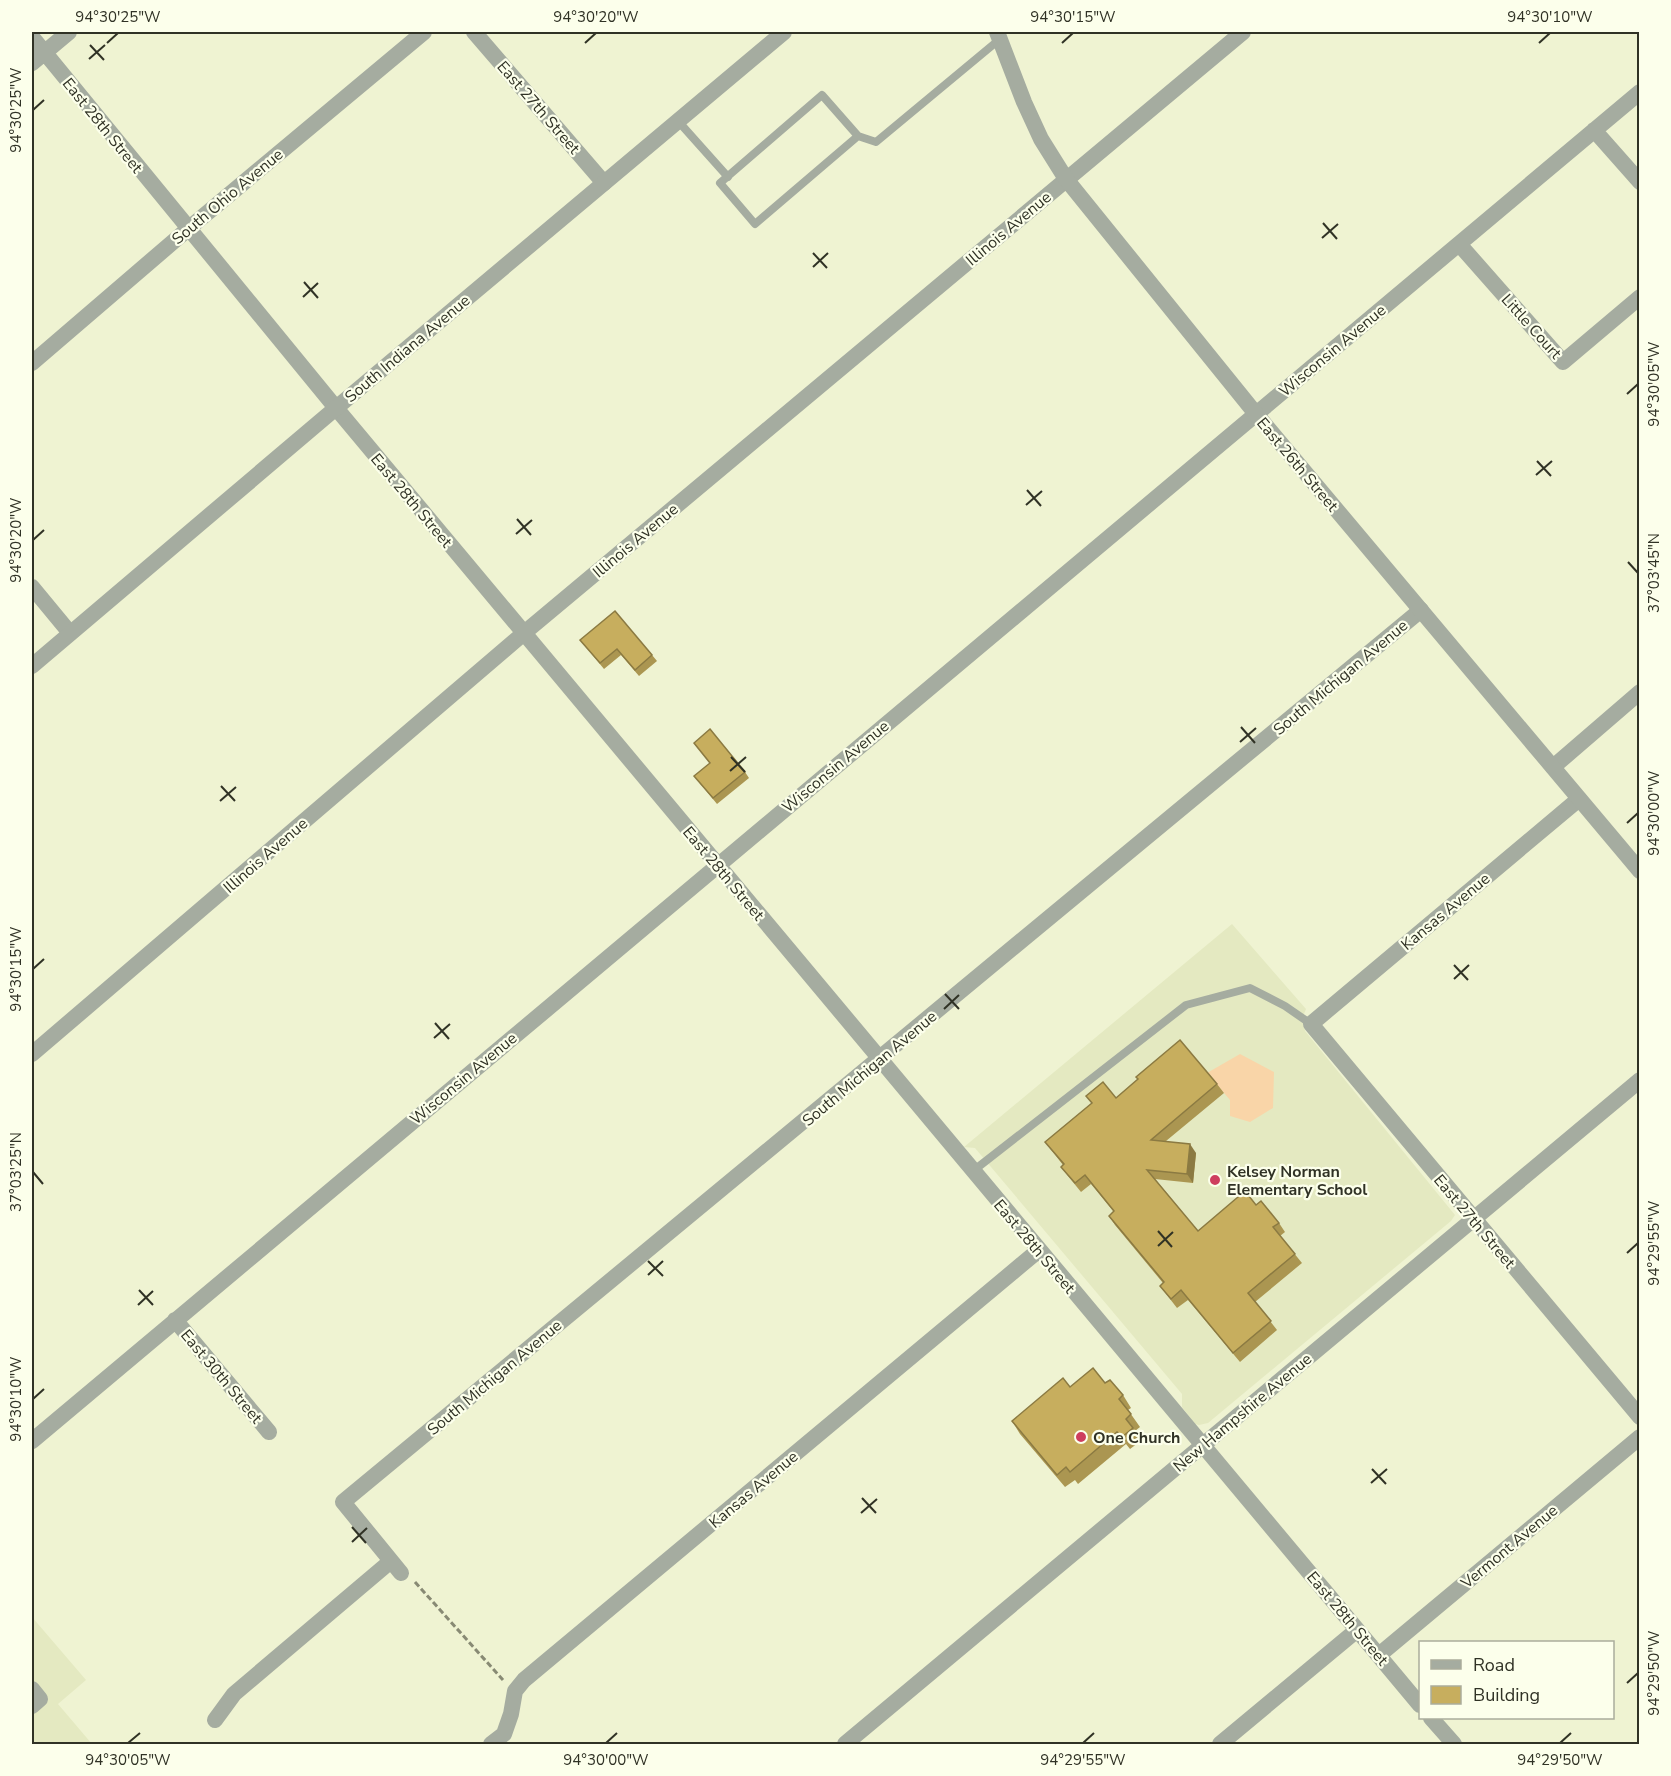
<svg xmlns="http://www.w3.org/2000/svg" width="1671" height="1776" font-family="'Nunito Sans',sans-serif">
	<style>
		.built { fill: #e4e9c1 }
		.green { fill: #f9d5a8 }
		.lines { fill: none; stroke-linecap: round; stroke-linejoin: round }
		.path { stroke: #888a74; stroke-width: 3; stroke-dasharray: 6 3; stroke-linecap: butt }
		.service { stroke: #a5aca0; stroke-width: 8 }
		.minor { stroke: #a5aca0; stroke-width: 16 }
		.tertiary { stroke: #a5aca0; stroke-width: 16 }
		.wall { fill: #ab9651 }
		.shaded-wall { fill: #8b7a42 }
		.building { fill: #c7ae5e; stroke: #8b7a42; stroke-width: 1.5 }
		.ticks { fill: none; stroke: #303225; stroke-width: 2 }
		.poi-dot { fill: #ce3e5e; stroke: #fcffeb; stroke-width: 2 }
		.labels { text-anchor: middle; stroke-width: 4.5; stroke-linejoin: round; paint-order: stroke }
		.street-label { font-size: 16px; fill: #303225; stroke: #fcffeb }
		.poi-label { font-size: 16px; font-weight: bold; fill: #303225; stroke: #fcffeb; text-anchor: start }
		.neatline { fill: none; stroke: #303225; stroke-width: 2 }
		.ticks-label { font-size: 15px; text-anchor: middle; fill: #303225 }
	</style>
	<rect width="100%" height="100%" fill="#eff3d2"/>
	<path class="built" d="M1232 924 1306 1009 1302 1019 1305 1031 1455 1215 1451 1221 1208 1423 1199 1425 1195 1424 1182 1407V1394L975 1148 964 1147Z
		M32 1617 86 1680 58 1704 92 1744H32Z"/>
	<path class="green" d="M1240 1054 1274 1072 1273 1108 1250 1122 1230 1116V1100L1207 1073Z"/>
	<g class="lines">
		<path class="path" d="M415 1582 503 1680"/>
		<path class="service" d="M678 121 728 177
			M858 136 755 224 720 183 822 95 858 136 876 142 1000 39
			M973 1171 1186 1005 1250 988 1285 1006 1311 1024"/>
		<path class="minor" d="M474 32 604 183
			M32 37 336 408 1420 1705
			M32 63 69 32
			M1594 130 1640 182
			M1459 244 1563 362 1640 297
			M32 363 188 229 424 32
			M32 587 70 633
			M1553 767 1640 692
			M1579 799 1311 1024 1640 1417
			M32 1054 524 633 1243 32
			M175 1320 269 1432
			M32 1441 1640 92
			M401 1573 343 1502 1421 610
			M1379 1655 1640 1437
			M32 1689 40 1699 32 1706
			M1431 1718 1454 1744
			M215 1720 234 1694 391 1561
			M491 1744 504 1734 511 1714 515 1691 524 1680 1039 1250
			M845 1744 1640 1080
			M1220 1744 1357 1630"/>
		<path class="tertiary" d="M997 32 1024 102 1041 139 1066 179 1256 414 1640 871
			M32 666 336 408 784 32"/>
	</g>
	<path class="wall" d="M580 640 652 655 657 661 639 676 621 655 604 669Z
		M694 743 745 772 749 778 717 804 694 776 710 763Z
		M1217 1084 1224 1093 1166 1141 1196 1153 1193 1183 1155 1179 1198 1231 1256 1205 1279 1223 1285 1232 1280 1236 1302 1263 1255 1302 1277 1330 1240 1362 1188 1300 1177 1308 1160 1286 1163 1283 1115 1225 1109 1216 1114 1212 1091 1184 1081 1192 1068 1176 1061 1167 1063 1165 1045 1142 1092 1103 1086 1096 1116 1098Z
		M1105 1383 1123 1395 1131 1408 1128 1410 1140 1427 1135 1431 1142 1440 1130 1449 1126 1444 1078 1484 1075 1480 1065 1487 1020 1434 1012 1421 1070 1387Z"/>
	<path class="shaded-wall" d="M1190 1144 1196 1153 1193 1183 1187 1174Z"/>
	<path class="building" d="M615 611 652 655 635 670 617 649 600 663 580 640Z
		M710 729 745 772 713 798 694 776 710 763 694 743Z
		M1180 1040 1217 1084 1151 1140 1190 1144 1187 1174 1147 1170 1198 1231 1245 1191 1256 1205 1261 1201 1279 1223 1273 1227 1295 1254 1248 1293 1271 1321 1233 1353 1181 1290 1171 1299 1160 1286 1164 1282 1109 1216 1114 1211 1085 1175 1075 1183 1061 1167 1064 1164 1045 1142 1092 1103 1086 1096 1103 1082 1116 1098 1138 1079 1136 1077Z
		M1093 1368 1105 1383 1110 1380 1123 1395 1119 1399 1131 1414 1126 1419 1133 1428 1122 1437 1117 1432 1070 1472 1066 1467 1057 1475 1012 1421 1063 1378 1070 1387Z"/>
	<path class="ticks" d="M107 43 118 33M585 43 596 33M1062 43 1073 33M1539 43 1550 33M90 45 104 60M89 59 105 45M33 110 44 100M1323 223 1337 239M1322 238 1338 224M813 253 827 268M813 267 828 253M304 282 318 298M303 297 318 283M1627 394 1638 384M1537 461 1551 476M1536 475 1552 461M1027 490 1041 506M1026 505 1042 491M517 519 531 535M516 534 532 520M33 540 44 530M1628 562 1638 573M1241 727 1255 743M1240 742 1256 728M731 757 745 772M730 771 746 757M221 786 235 801M220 801 236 787M1627 823 1638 813M1454 965 1468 980M33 969 44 959M1454 979 1469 965M945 994 959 1009M944 1009 959 995M435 1023 449 1039M434 1038 450 1024M33 1172 43 1184M1158 1231 1172 1247M1158 1246 1173 1232M1627 1253 1638 1243M648 1261 663 1276M648 1275 663 1261M139 1290 153 1305M138 1305 153 1291M33 1399 44 1389M1372 1469 1386 1484M1371 1483 1387 1469M862 1498 876 1513M861 1513 877 1499M352 1527 366 1543M352 1542 367 1528M1627 1683 1638 1673M128 1743 140 1733M606 1743 617 1733M1083 1743 1094 1733M1560 1743 1571 1733"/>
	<g class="poi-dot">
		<circle cx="1215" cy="1180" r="6"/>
		<circle cx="1081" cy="1437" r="6"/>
	</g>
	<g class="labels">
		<g class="street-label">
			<text transform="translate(539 107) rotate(49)" y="6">East 27th Street</text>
			<text transform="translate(103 125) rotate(51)" y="6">East 28th Street</text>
			<text transform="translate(227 196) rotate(-40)" y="6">South Ohio Avenue</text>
			<text transform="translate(1008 228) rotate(-40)" y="6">Illinois Avenue</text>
			<text transform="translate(1532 326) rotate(48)" y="6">Little Court</text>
			<text transform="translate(407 348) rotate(-40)" y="6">South Indiana Avenue</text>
			<text transform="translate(1332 350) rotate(-40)" y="6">Wisconsin Avenue</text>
			<text transform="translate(1298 464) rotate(50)" y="6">East 26th Street</text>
			<text transform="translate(412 500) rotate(50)" y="6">East 28th Street</text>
			<text transform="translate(635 540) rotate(-40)" y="6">Illinois Avenue</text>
			<text transform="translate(1340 677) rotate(-40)" y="6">South Michigan Avenue</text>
			<text transform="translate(835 766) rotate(-40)" y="6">Wisconsin Avenue</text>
			<text transform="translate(265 855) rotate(-41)" y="6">Illinois Avenue</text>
			<text transform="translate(724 873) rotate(50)" y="6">East 28th Street</text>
			<text transform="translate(1445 911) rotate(-40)" y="6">Kansas Avenue</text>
			<text transform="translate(869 1068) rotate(-40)" y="6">South Michigan Avenue</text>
			<text transform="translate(463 1078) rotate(-40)" y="6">Wisconsin Avenue</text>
			<text transform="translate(1475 1221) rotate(50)" y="6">East 27th Street</text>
			<text transform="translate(1035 1246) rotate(50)" y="6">East 28th Street</text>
			<text transform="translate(222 1376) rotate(50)" y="6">East 30th Street</text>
			<text transform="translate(494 1377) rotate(-40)" y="6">South Michigan Avenue</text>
			<text transform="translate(1242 1412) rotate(-40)" y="6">New Hampshire Avenue</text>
			<text transform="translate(753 1489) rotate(-40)" y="6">Kansas Avenue</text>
			<text transform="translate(1509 1546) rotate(-40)" y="6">Vermont Avenue</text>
			<text transform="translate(1348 1618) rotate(50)" y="6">East 28th Street</text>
		</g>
		<g class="poi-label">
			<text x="1227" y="1177">Kelsey Norman<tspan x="1227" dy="18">Elementary School</tspan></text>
			<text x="1093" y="1443">One Church</text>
		</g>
	</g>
	<rect width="1671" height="1776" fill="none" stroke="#fcffeb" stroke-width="66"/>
	<rect x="1419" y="1641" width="195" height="78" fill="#fcffeb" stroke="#aaad9c" stroke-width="1.5"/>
	<rect x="1431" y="1660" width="30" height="9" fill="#a5aca0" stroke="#aaad9c" stroke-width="1.5"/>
	<text x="1473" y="1671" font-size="18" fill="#303225">Road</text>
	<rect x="1431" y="1686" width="30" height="18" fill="#c7ae5e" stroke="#aaad9c" stroke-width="1.5"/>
	<text x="1473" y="1701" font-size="18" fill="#303225">Building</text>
	<rect x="33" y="33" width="1605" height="1710" class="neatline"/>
	<g class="ticks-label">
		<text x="118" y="22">94°30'25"W</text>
		<text x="596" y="22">94°30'20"W</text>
		<text x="1073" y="22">94°30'15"W</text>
		<text x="1550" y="22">94°30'10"W</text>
		<text transform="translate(16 110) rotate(-90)" y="5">94°30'25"W</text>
		<text transform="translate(1654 384) rotate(-90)" y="5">94°30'05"W</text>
		<text transform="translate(16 540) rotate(-90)" y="5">94°30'20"W</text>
		<text transform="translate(1654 573) rotate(-90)" y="5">37°03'45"N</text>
		<text transform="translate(1654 813) rotate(-90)" y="5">94°30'00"W</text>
		<text transform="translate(16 969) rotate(-90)" y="5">94°30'15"W</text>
		<text transform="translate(16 1172) rotate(-90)" y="5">37°03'25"N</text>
		<text transform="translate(1654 1243) rotate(-90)" y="5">94°29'55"W</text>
		<text transform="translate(16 1399) rotate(-90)" y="5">94°30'10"W</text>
		<text transform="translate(1654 1673) rotate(-90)" y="5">94°29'50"W</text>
		<text x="128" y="1765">94°30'05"W</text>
		<text x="606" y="1765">94°30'00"W</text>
		<text x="1083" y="1765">94°29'55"W</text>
		<text x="1560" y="1765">94°29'50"W</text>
	</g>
</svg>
